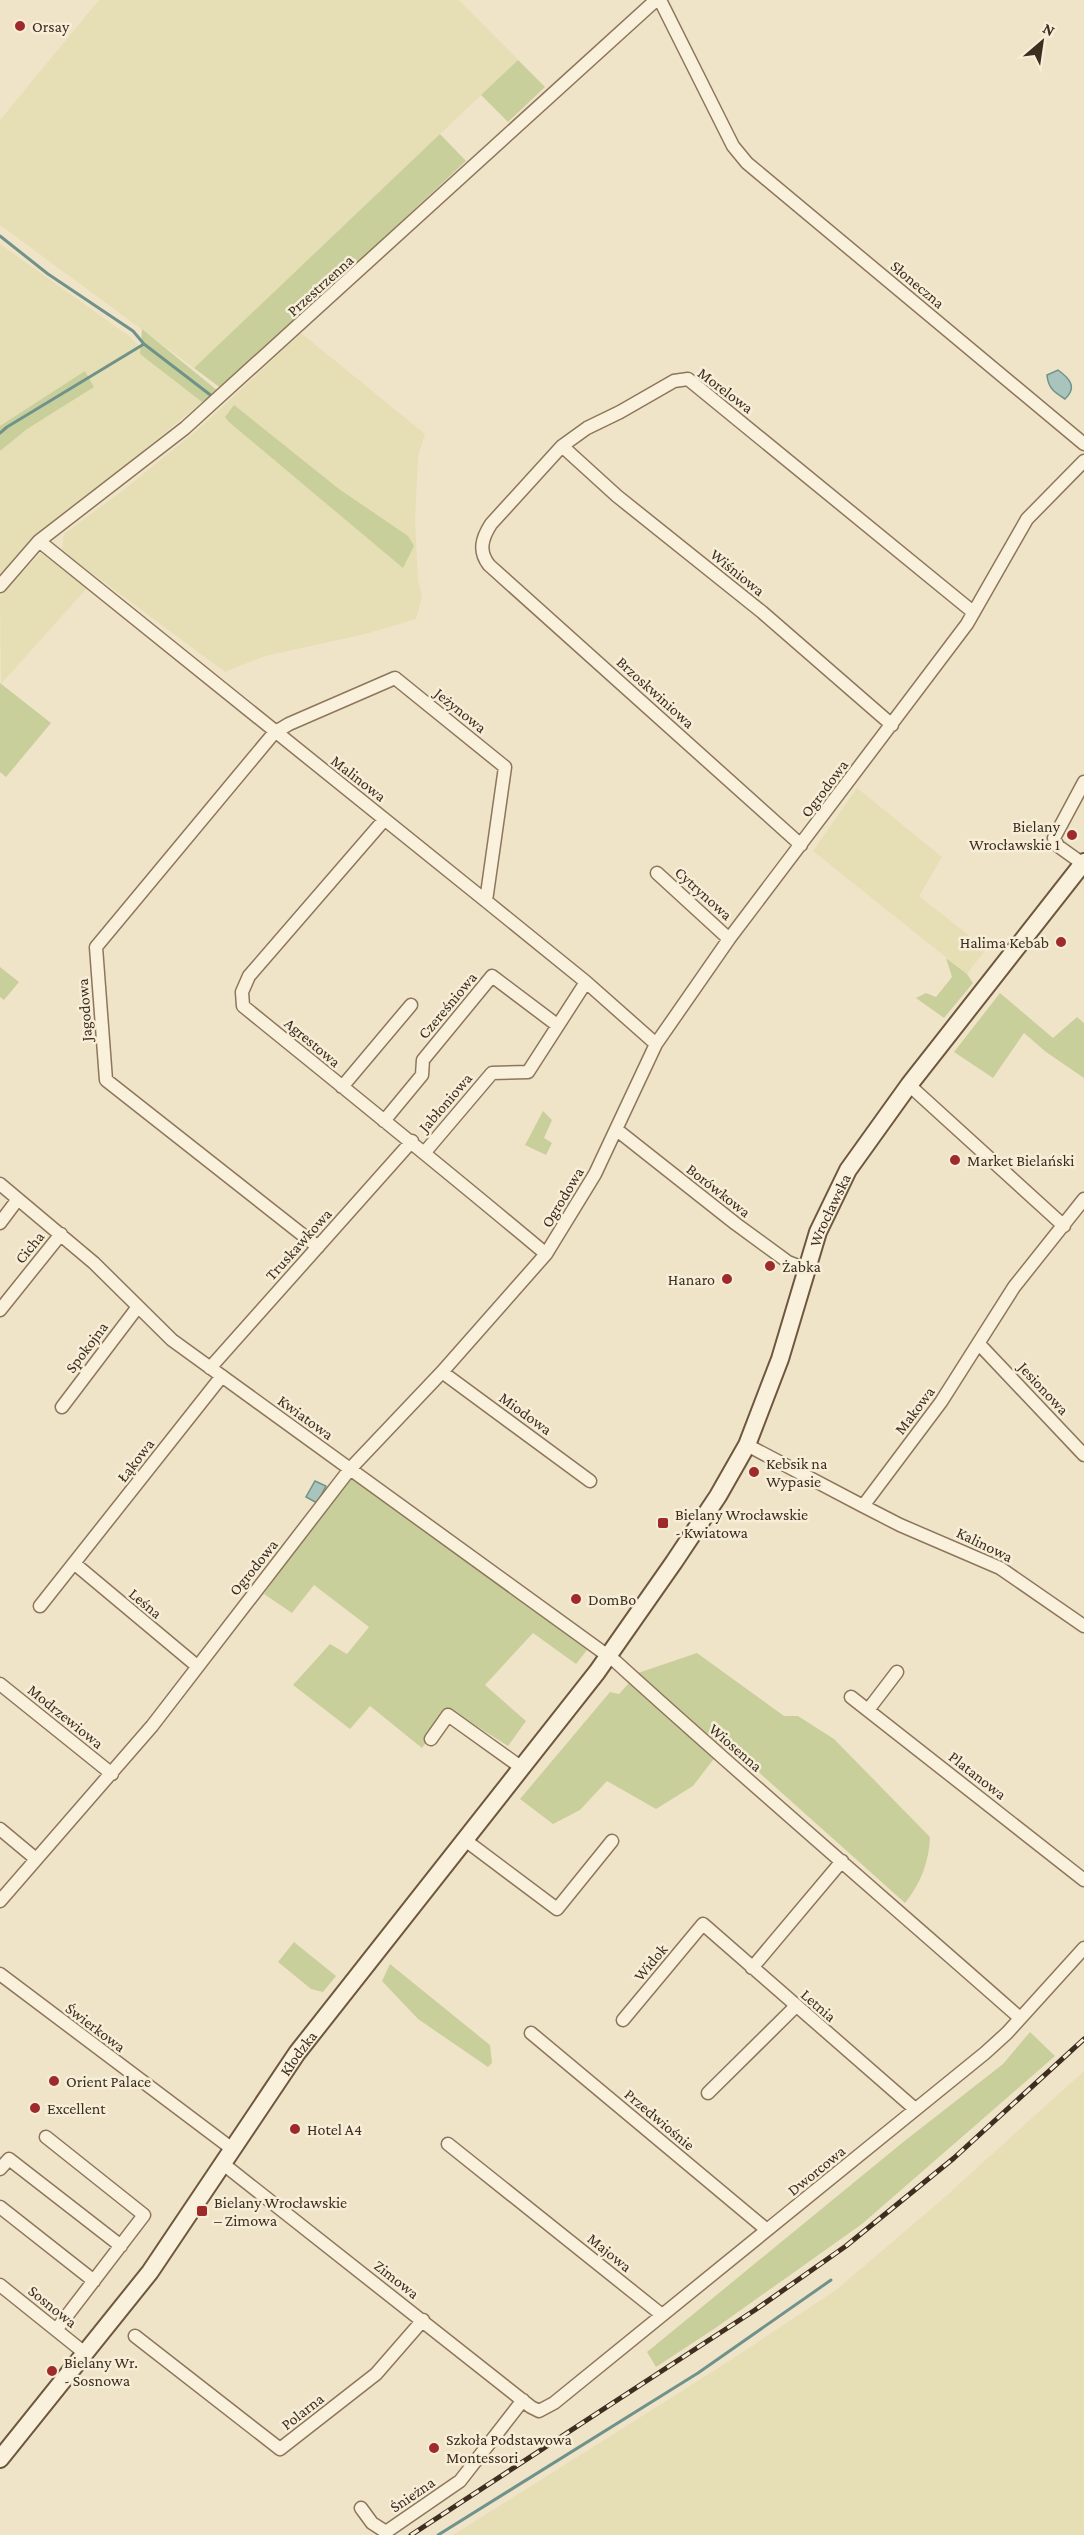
<svg xmlns="http://www.w3.org/2000/svg" width="1084" height="2535" font-family="'Crimson Pro',serif">
	<style>
		.farmland { fill: #e6deb5 }
		.green { fill: #c9cf9b }
		.water { fill: #a9c4bc; stroke: #6f938a; stroke-width: 1.5 }
		.lines { fill: none; stroke-linecap: round; stroke-linejoin: round }
		.stream { stroke: #6f938a; stroke-width: 3 }
		.street-casing { stroke: #8d765c; stroke-width: 15 }
		.secondary-casing { stroke: #6f573f; stroke-width: 20 }
		.street { stroke: #faf1dc; stroke-width: 12 }
		.secondary { stroke: #faf1dc; stroke-width: 16 }
		.rail-casing { stroke: #3d2e20; stroke-width: 5 }
		.rail { stroke: #f7eed8; stroke-width: 3; stroke-dasharray: 9; stroke-linecap: butt }
		.poi-dot { fill: #9e2a2b; stroke: #f7eed8; stroke-width: 2 }
		.labels { text-anchor: middle; stroke-width: 5; stroke-linejoin: round; paint-order: stroke }
		.poi-label { font-size: 16px; fill: #3d2e20; stroke: #f7eed8; text-anchor: start }
		.street-label { font-size: 16px; fill: #3d2e20; stroke: #f7eed8 }
	</style>
	<rect width="100%" height="100%" fill="#f0e4c8"/>
	<path class="farmland" d="M99 0H459L518 60 194 368 0 225V120Z
		M0 244 129 336 167 374 202 402 38 537 0 577Z
		M301 333 425 434 418 456 415 522 418 580 422 597 416 619 365 634 265 656 225 672 62 551 64 534 126 488 202 426Z
		M41 553 87 588 1 684 0 596Z
		M857 788 942 857 919 896 986 949 967 974 813 851Z
		M1084 2071V2535H453L720 2367 836 2290 937 2204Z"/>
	<path class="green" d="M518 60 545 87 508 122 481 95Z
		M440 134 466 161 222 389 194 368Z
		M142 329 218 391 202 402 140 354Z
		M85 371 94 387 27 429 0 451V426Z
		M234 405 339 489 408 536 414 546 403 568 229 422 225 417Z
		M0 683 51 723 6 777 0 772Z
		M946 958 967 974 973 983 944 1018 916 998 926 993 936 997 952 977Z
		M0 967 19 982 4 1000 0 997Z
		M1000 993 1053 1038 1077 1017 1084 1023V1078L1046 1052 1024 1033 993 1078 954 1052Z
		M543 1111 552 1120 544 1138 552 1143 546 1155 525 1145Z
		M347 1473 587 1650 576 1664 533 1633 485 1685 526 1721 508 1746 451 1710 422 1748 370 1706 350 1729 293 1685 330 1644 347 1654 369 1627 314 1585 292 1613 264 1594Z
		M697 1653 784 1716H798L834 1739 930 1837C929 1862 921 1883 905 1903L726 1743 693 1786 656 1809 607 1781 580 1810 553 1824 520 1799 610 1692 619 1694 638 1673Z
		M294 1942 336 1976 323 1992 311 1989 278 1962Z
		M390 1964 490 2045 492 2063 488 2067 418 2019 382 1981Z
		M1030 2032 1055 2056 862 2224 717 2327 656 2367 647 2352 902 2143 1003 2064Z"/>
	<path class="water" d="M1058 370C1069 378 1078 387 1065 399 1054 392 1048 388 1047 375Z
		M315 1481 326 1486 317 1503 306 1497Z"/>
	<g class="lines">
		<path class="stream" d="M0 236 48 274 133 331 144 344
			M0 433 7 427 144 344 213 397
			M438 2535 698 2373 831 2280"/>
		<g class="street-casing">
			<path id="street" d="M660 0 733 146 747 163 1084 444
				M562 446 617 496 762 612 892 725
				M39 541 486 901 586 982 656 1044
				M0 586 39 541 185 428 656 0
				M384 820 249 976 242 992 243 1006C344 1088 446 1170 546 1254
				M801 845 489 565C478 551 482 538 491 524L562 446 587 428 620 412 674 381 688 379 973 612
				M1083 864 1058 846 1054 838 1084 782
				M657 873 729 939
				M909 1085 1064 1226
				M342 1087 411 1005
				M384 1121 422 1075 423 1060 492 976 557 1025
				M617 1130 736 1224 788 1262 806 1269
				M425 1152 492 1073 528 1072 586 982
				M0 1184 94 1263 172 1340 615 1661C748 1782 885 1899 1020 2018
				M0 1223 18 1199
				M318 1247 106 1080 96 947 274 733 289 724 395 678 505 767 486 901
				M0 1310 61 1234
				M979 1344 1084 1455
				M210 1368 412 1141
				M442 1372 590 1481
				M62 1407 137 1308
				M747 1445 863 1506 941 1402 1014 1287 1084 1199
				M863 1506 900 1525 1000 1568 1084 1626
				M75 1564 197 1666
				M40 1606 222 1376
				M0 1684 112 1774
				M851 1697 1084 1880
				M868 1710 897 1672
				M431 1739 448 1715 522 1768
				M0 1829 36 1859
				M465 1840 557 1909 612 1841
				M0 1901 152 1726 350 1469 442 1372 546 1254 595 1174 656 1044 729 939 967 624 1027 519 1084 461
				M752 1968 842 1861
				M0 1974 231 2148
				M623 2020 703 1924 915 2109
				M531 2033 767 2230
				M708 2093 795 2007
				M46 2137 144 2215 56 2330
				M448 2144 662 2315
				M222 2163 531 2407 539 2411 554 2403 985 2053 1007 2033 1084 1948
				M0 2169 9 2159 121 2246
				M0 2207 94 2281
				M0 2285 86 2354
				M135 2336 280 2449 376 2374 423 2320
				M361 2508 372 2523 386 2532 460 2481 523 2400"/>
		</g>
		<g class="secondary-casing">
			<g id="secondary">
				<path id="s1" d="M0 2459 150 2272 297 2053 597 1672 674 1562 718 1496 747 1445 780 1359 818 1232 848 1170 909 1085 1084 862"/>
			</g>
		</g>
		<use href="#street" class="street"/>
		<use href="#secondary" class="secondary"/>
		<g class="rail-casing">
			<path id="rail" d="M411 2535 755 2310 846 2246 954 2158 1084 2039"/>
		</g>
		<use href="#rail" class="rail"/>
	</g>
	<g class="poi-dot">
		<circle cx="20" cy="26" r="6"/>
		<circle cx="1072" cy="835" r="6"/>
		<circle cx="1061" cy="942" r="6"/>
		<circle cx="955" cy="1160" r="6"/>
		<circle cx="770" cy="1266" r="6"/>
		<circle cx="727" cy="1279" r="6"/>
		<circle cx="754" cy="1472" r="6"/>
		<rect x="657" y="1517" width="12" height="12" rx="3"/>
		<circle cx="576" cy="1599" r="6"/>
		<circle cx="54" cy="2081" r="6"/>
		<circle cx="35" cy="2108" r="6"/>
		<circle cx="295" cy="2129" r="6"/>
		<rect x="196" y="2205" width="12" height="12" rx="3"/>
		<circle cx="52" cy="2371" r="6"/>
		<circle cx="434" cy="2448" r="6"/>
	</g>
	<g class="labels">
		<g class="poi-label">
			<text x="32" y="32">Orsay</text>
			<text x="1060" y="832" text-anchor="end">Bielany<tspan x="1060" dy="18">Wrocławskie 1</tspan></text>
			<text x="1049" y="948" text-anchor="end">Halima Kebab</text>
			<text x="967" y="1166">Market Bielański</text>
			<text x="782" y="1272">Żabka</text>
			<text x="715" y="1285" text-anchor="end">Hanaro</text>
			<text x="766" y="1469">Kebsik na<tspan x="766" dy="18">Wypasie</tspan></text>
			<text x="675" y="1520">Bielany Wrocławskie<tspan x="675" dy="18">- Kwiatowa</tspan></text>
			<text x="588" y="1605">DomBo</text>
			<text x="66" y="2087">Orient Palace</text>
			<text x="47" y="2114">Excellent</text>
			<text x="307" y="2135">Hotel A4</text>
			<text x="214" y="2208">Bielany Wrocławskie<tspan x="214" dy="18">– Zimowa</tspan></text>
			<text x="64" y="2368">Bielany Wr.<tspan x="64" dy="18">- Sosnowa</tspan></text>
			<text x="446" y="2445">Szkoła Podstawowa<tspan x="446" dy="18">Montessori</tspan></text>
		</g>
		<g class="street-label">
			<text transform="translate(918 284) rotate(40)" y="6">Słoneczna</text>
			<text transform="translate(320 285) rotate(-42)" y="6">Przestrzenna</text>
			<text transform="translate(726 390) rotate(37)" y="6">Morelowa</text>
			<text transform="translate(738 572) rotate(39)" y="6">Wiśniowa</text>
			<text transform="translate(656 692) rotate(42)" y="6">Brzoskwiniowa</text>
			<text transform="translate(461 710) rotate(39)" y="6">Jeżynowa</text>
			<text transform="translate(359 778) rotate(38)" y="6">Malinowa</text>
			<text transform="translate(824 788) rotate(-53)" y="6">Ogrodowa</text>
			<text transform="translate(704 893) rotate(42)" y="6">Cytrynowa</text>
			<text transform="translate(447 1005) rotate(-50)" y="6">Czereśniowa</text>
			<text transform="translate(84 1010) rotate(-94)" y="6">Jagodowa</text>
			<text transform="translate(313 1042) rotate(40)" y="6">Agrestowa</text>
			<text transform="translate(445 1102) rotate(-49)" y="6">Jabłoniowa</text>
			<text transform="translate(719 1190) rotate(38)" y="6">Borówkowa</text>
			<text transform="translate(562 1197) rotate(-59)" y="6">Ogrodowa</text>
			<text dy="6" stroke="none"><textPath href="#s1" startOffset="1510">Wrocławska</textPath></text>
			<text transform="translate(298 1244) rotate(-48)" y="6">Truskawkowa</text>
			<text transform="translate(29 1247) rotate(-51)" y="6">Cicha</text>
			<text transform="translate(86 1347) rotate(-53)" y="6">Spokojna</text>
			<text transform="translate(1044 1388) rotate(47)" y="6">Jesionowa</text>
			<text transform="translate(914 1410) rotate(-53)" y="6">Makowa</text>
			<text transform="translate(526 1413) rotate(36)" y="6">Miodowa</text>
			<text transform="translate(306 1417) rotate(36)" y="6">Kwiatowa</text>
			<text transform="translate(135 1460) rotate(-52)" y="6">Łąkowa</text>
			<text transform="translate(985 1544) rotate(26)" y="6">Kalinowa</text>
			<text transform="translate(253 1567) rotate(-51)" y="6">Ogrodowa</text>
			<text transform="translate(146 1603) rotate(40)" y="6">Leśna</text>
			<text transform="translate(66 1716) rotate(39)" y="6">Modrzewiowa</text>
			<text transform="translate(736 1747) rotate(41)" y="6">Wiosenna</text>
			<text transform="translate(978 1775) rotate(38)" y="6">Platanowa</text>
			<text transform="translate(650 1962) rotate(-50)" y="6">Widok</text>
			<text transform="translate(819 2005) rotate(41)" y="6">Letnia</text>
			<text transform="translate(96 2027) rotate(37)" y="6">Świerkowa</text>
			<text dy="6" stroke="none"><textPath href="#s1" startOffset="504">Kłodzka</textPath></text>
			<text transform="translate(660 2119) rotate(40)" y="6">Przedwiośnie</text>
			<text transform="translate(816 2170) rotate(-39)" y="6">Dworcowa</text>
			<text transform="translate(610 2252) rotate(39)" y="6">Majowa</text>
			<text transform="translate(397 2279) rotate(38)" y="6">Zimowa</text>
			<text transform="translate(53 2306) rotate(39)" y="6">Sosnowa</text>
			<text transform="translate(302 2411) rotate(-38)" y="6">Polarna</text>
			<text transform="translate(412 2494) rotate(-34)" y="6">Śnieżna</text>
		</g>
	</g>
	<g transform="translate(1042 42) rotate(29)" stroke="#f7eed8" stroke-width="4.5" paint-order="stroke">
	<path d="M0-4.5L10 22L0 15L-10 22Z" fill="#3d2e20"/>
	<text y="-9" font-size="16" font-weight="bold" text-anchor="middle" fill="#3d2e20">N</text>
	</g>
</svg>
